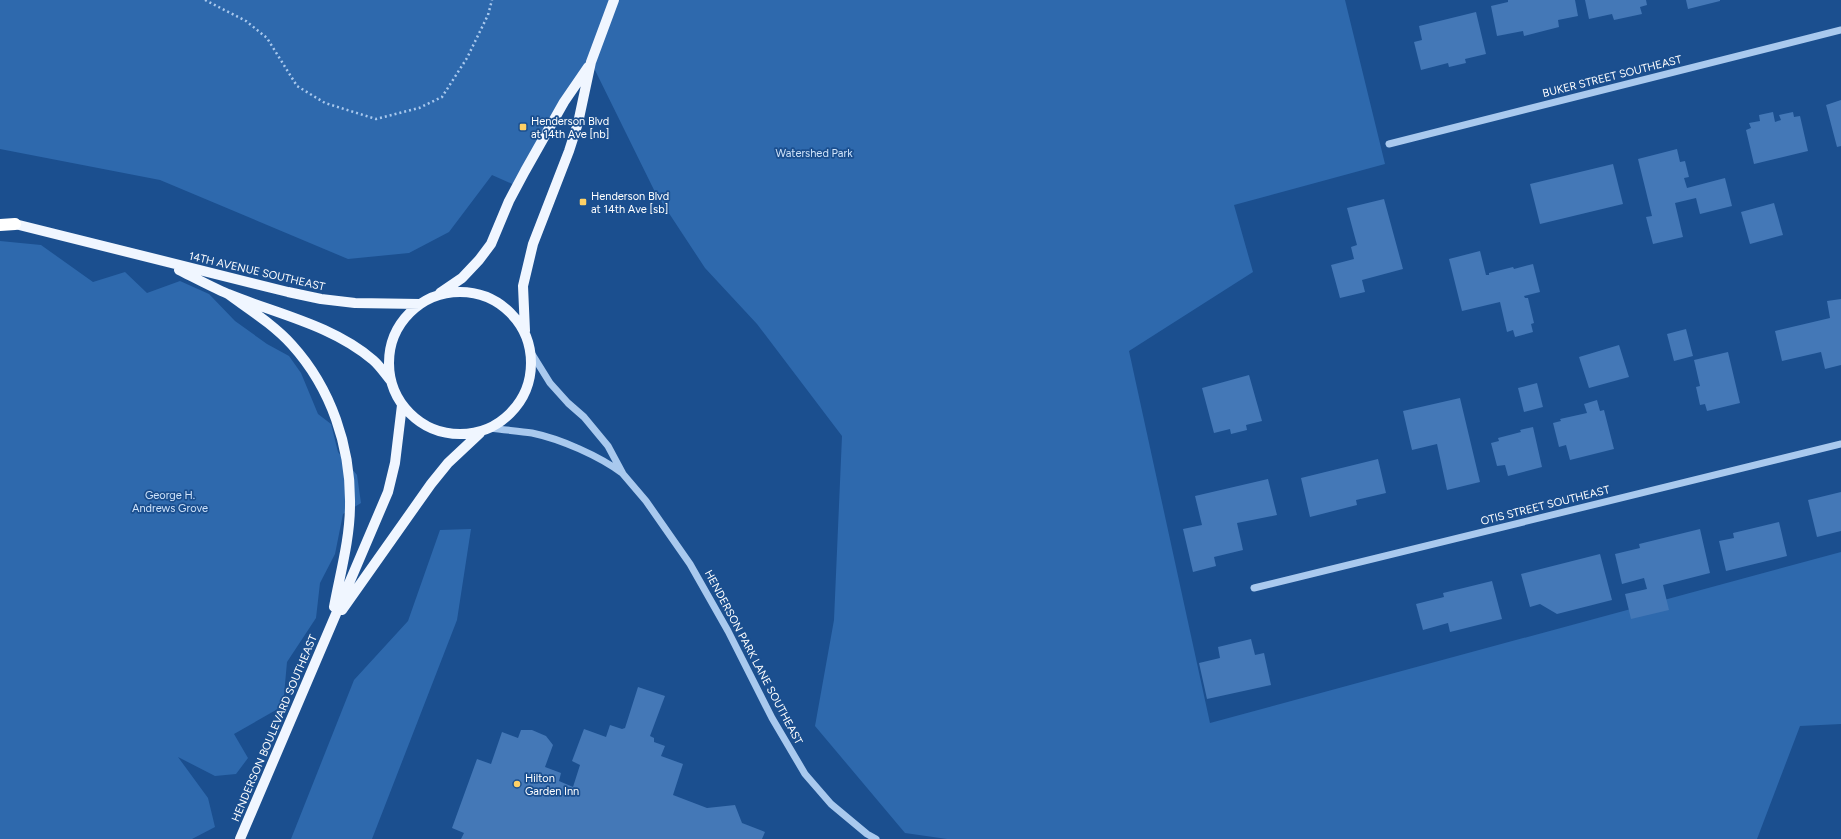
<svg xmlns="http://www.w3.org/2000/svg" width="1841" height="839" font-family="Figtree,sans-serif">
	<style>
		.green { fill: #2e69ad }
		.building { fill: #4478b7 }
		.lines { fill: none; stroke-linecap: round; stroke-linejoin: round }
		.path { stroke: #a9c9ee; stroke-width: 2.5; stroke-dasharray: 2 3; stroke-linecap: butt }
		.minor { stroke: #a9c9ee; stroke-width: 7 }
		.major { stroke: #f0f6ff; stroke-width: 10 }
		.highway { stroke: #fff; stroke-width: 12 }
		.poi-dot { fill: #ffd166; stroke: #1b4f8f; stroke-width: 1.5 }
		.labels { text-anchor: middle; stroke-width: 3.5; stroke-linejoin: round; paint-order: stroke }
		.street-label { font-size: 11px; fill: #fff; stroke: #1b4f8f }
		.poi-label { font-size: 11px; fill: #fff; stroke: #1b4f8f; text-anchor: start }
		.park-label { font-size: 11px; fill: #cfe3fa; stroke: #1b4f8f }
	</style>
	<rect width="100%" height="100%" fill="#1b4f8f"/>
	<path class="green" d="M0 0H1345L1385 164 1234 205 1253 272 1129 351 1210 723 1841 552V724L1800 726 1757 839H947L905 833 815 726 834 620 842 436 757 324 705 268 655 192 591 62 517 186 492 175 449 232 409 253 348 259 160 180 0 149Z
		M0 241 41 245 93 282 125 272 147 293 180 281 209 294 235 321 267 344 289 356 301 373 318 414 331 424 338 452 357 475 361 503 343 514 335 554 320 583 316 618 287 662 283 706 234 734 248 758 236 774 215 776 178 757 208 798 215 827 192 839H0Z
		M471 529 457 620 372 839H291L354 680 408 621 440 530Z"/>
	<path class="building" d="M1508 0H1575L1578 16 1558 20 1559 27 1524 36 1523 31 1497 36 1491 6 1508 2Z
		M1585 0H1646L1647 5 1640 7 1642 14 1614 20 1612 14 1589 19Z
		M1686 0H1720V1L1688 9Z
		M1476 12 1486 54 1465 59 1466 63 1449 67 1448 63 1421 70 1414 42 1422 40 1419 26Z
		M1841 100V146L1837 147 1826 105Z
		M1773 112 1775 122 1781 120 1779 115 1793 112 1794 117 1800 116 1808 151 1754 164 1746 130 1751 128 1749 123 1760 121 1759 115Z
		M1677 149 1680 162 1685 161 1689 177 1684 178 1687 188 1725 178 1732 206 1700 214 1696 198 1675 203 1683 237 1653 244 1646 217 1652 216 1638 159Z
		M1613 164 1623 204 1540 224 1530 184Z
		M1384 199 1403 269 1362 280 1365 292 1340 298 1331 265 1354 259 1351 247 1357 245 1347 208Z
		M1774 203 1783 235 1750 244 1741 212Z
		M1480 251 1486 275H1489V273L1513 267 1514 269 1533 264 1540 292 1524 296 1525 298H1528L1534 323 1531 324 1533 332 1515 337 1513 330 1507 332 1500 302 1462 311 1449 259Z
		M1841 299V365L1825 369 1821 352 1782 361 1775 331 1830 318 1827 301Z
		M1686 329 1693 356 1674 361 1667 334Z
		M1619 345 1629 377 1589 388 1579 357Z
		M1728 352 1740 403 1707 411 1705 404 1700 405 1696 387 1700 386 1694 360Z
		M1249 375 1262 421 1246 425 1247 430 1231 434 1230 429 1214 433 1202 388Z
		M1537 383 1543 407 1524 412 1518 388Z
		M1460 398 1480 482 1447 490 1437 444 1412 450 1403 411Z
		M1597 400 1600 411 1604 410 1614 449 1570 460 1566 445 1559 447 1553 423 1561 421 1560 419 1587 413 1584 404Z
		M1533 427 1542 467 1508 476 1505 465 1497 466 1491 443 1499 441 1498 438 1521 432 1520 430Z
		M1378 459 1386 493 1356 500 1357 505 1310 517 1301 478Z
		M1268 479 1277 515 1237 523 1243 550 1214 557 1216 566 1193 572 1183 529 1202 525 1195 496Z
		M1841 492V531L1817 537 1808 500Z
		M1779 522 1787 556 1726 571 1719 541 1734 538 1733 533Z
		M1700 529 1710 573 1663 585 1669 610 1631 619 1625 594 1647 589 1644 578 1622 584 1615 554 1640 548 1639 544Z
		M1600 554 1612 600 1557 614 1540 604 1530 607 1521 574Z
		M1492 581 1502 619 1450 632 1448 623 1423 630 1416 604 1444 597 1443 593Z
		M1251 639 1255 655 1264 653 1271 685 1207 699 1199 663 1220 658 1218 647Z
		M638 687 665 696 650 736 654 738V742L665 746 661 756 683 764 673 795 707 808 735 805 742 823 765 832 762 839H461L464 833 452 828 477 759 491 764 502 732 518 738 521 730H532L546 736 553 745 545 767 561 773 559 781 573 787 580 765 572 761 584 729 606 737 610 725 622 729 625 728Z"/>
	<g class="lines">
		<path class="path" d="M205 0 246 21 267 38 297 86 325 103 376 119 419 108 442 97 467 58 488 15 492 0"/>
		<path class="minor" d="M1389 144 1841 30
			M532 354 550 383 568 403 584 417 608 446 623 474 646 501 690 564 728 631 772 718 805 774 831 804 867 834 876 839
			M490 428C504 430 519 431 532 433 561 439 599 456 622 473
			M1254 588 1841 444"/>
		<path class="major" d="M7 224H15L288 292 321 299 355 303 420 304
			M179 270C195 278 212 287 228 294 277 314 332 325 373 360 380 366 385 374 391 381
			M389 363a71 71 0 1 1 142 0a71 71 0 1 1-142 0Z
			M440 293 462 278 479 260 491 244 509 201 525 171 564 102 588 67
			M228 294C250 310 274 325 292 345 331 388 351 447 350 505 350 539 340 574 334 607
			M525 331 523 286 533 244 569 151 578 123 591 62 614 0
			M342 610 431 484 448 463 480 433
			M240 839 388 492 395 463 402 405"/>
		<path class="highway" d="M0 225 15 224"/>
	</g>
	<g class="poi-dot">
		<rect x="519" y="123" width="8" height="8" rx="2"/>
		<rect x="579" y="198" width="8" height="8" rx="2"/>
		<circle cx="517" cy="784" r="4"/>
	</g>
	<g class="labels">
		<g class="street-label">
			<text transform="translate(1612 76) rotate(-14)" y="4">BUKER STREET SOUTHEAST</text>
			<text transform="translate(257 271) rotate(13)" y="4">14TH AVENUE SOUTHEAST</text>
			<text transform="translate(1545 505) rotate(-14)" y="4">OTIS STREET SOUTHEAST</text>
			<text transform="translate(754 657) rotate(62)" y="4">HENDERSON PARK LANE SOUTHEAST</text>
			<text transform="translate(274 728) rotate(-67)" y="4">HENDERSON BOULEVARD SOUTHEAST</text>
		</g>
		<g class="poi-label">
			<text x="531" y="125">Henderson Blvd<tspan x="531" dy="13">at 14th Ave [nb]</tspan></text>
			<text x="591" y="200">Henderson Blvd<tspan x="591" dy="13">at 14th Ave [sb]</tspan></text>
			<text x="525" y="782">Hilton<tspan x="525" dy="13">Garden Inn</tspan></text>
		</g>
		<g class="park-label">
			<text x="814" y="157">Watershed Park</text>
			<text x="170" y="499">George H.<tspan x="170" dy="13">Andrews Grove</tspan></text>
		</g>
	</g>
</svg>
